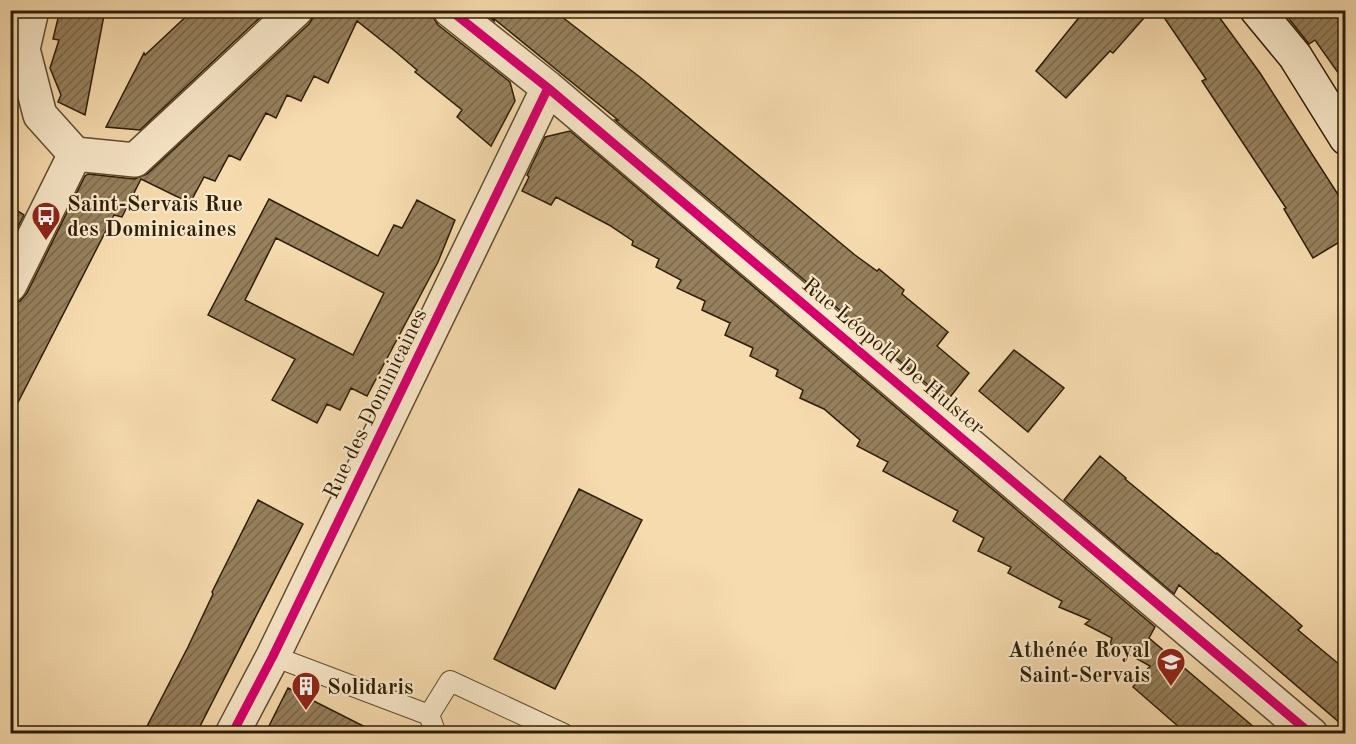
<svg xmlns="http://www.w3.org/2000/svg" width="1356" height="744" font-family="'Old Standard TT',serif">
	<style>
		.building { fill: url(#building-hatch); stroke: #2e1e06; stroke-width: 1.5; fill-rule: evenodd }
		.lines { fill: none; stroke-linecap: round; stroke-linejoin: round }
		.service-casing { stroke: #604d30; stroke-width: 22 }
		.minor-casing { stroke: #604d30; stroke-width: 36 }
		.secondary-casing { stroke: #2e1e06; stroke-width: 36 }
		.service { stroke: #f9e8ca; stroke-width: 20 }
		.minor { stroke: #f9e8ca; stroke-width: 33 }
		.secondary { stroke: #f9e8ca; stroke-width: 33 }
		.cycleway-casing { stroke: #f9e8ca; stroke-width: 13 }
		.cycleway { stroke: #d6006c; stroke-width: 9 }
		.labels { text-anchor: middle; stroke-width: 4.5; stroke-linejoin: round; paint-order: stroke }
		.poi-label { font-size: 22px; font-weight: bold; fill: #2e1e06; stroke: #f9e8ca; text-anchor: start }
		.street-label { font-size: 22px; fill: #2e1e06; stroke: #f9e8ca }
	</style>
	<defs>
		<pattern id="building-hatch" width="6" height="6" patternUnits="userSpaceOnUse" patternTransform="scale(1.5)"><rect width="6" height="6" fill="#96805d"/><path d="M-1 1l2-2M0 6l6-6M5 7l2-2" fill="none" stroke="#7b684b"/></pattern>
	</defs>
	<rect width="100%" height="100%" fill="#f6dbae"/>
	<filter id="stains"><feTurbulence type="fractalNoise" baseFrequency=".00333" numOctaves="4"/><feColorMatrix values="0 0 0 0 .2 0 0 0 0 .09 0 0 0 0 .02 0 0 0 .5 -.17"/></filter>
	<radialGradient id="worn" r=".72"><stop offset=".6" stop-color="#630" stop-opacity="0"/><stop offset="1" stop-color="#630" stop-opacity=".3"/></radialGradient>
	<path class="building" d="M60 10H105L85 115 58 102 61 95 50 68 59 40 53 39Z
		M193 10H268L140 130 106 127 144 53 145 55Z
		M314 10H432L433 17 438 25 510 82 515 101 491 146 457 117 462 110 415 72 417 70 396 52 357 21 328 83 314 76 301 101 287 95 276 118 266 113 240 160 229 155 215 181 204 177 190 203 141 179 122 217 114 215 10 418V304L20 301 27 293 85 176 88 174 134 179 147 174 309 24 314 16Z
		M481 10H553L641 78 855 255 877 271 879 269 904 290 902 294 948 332 937 346 969 373 947 401 615 120H618L493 18 494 21Z
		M1085 10H1151L1113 53 1110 51 1066 98 1036 71Z
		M1159 10H1214L1260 73 1346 207V238L1313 258 1284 209 1286 208 1202 81 1206 79Z
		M1282 10H1346V84L1315 40 1309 44Z
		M570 131 1155 627 1149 638 1262 734H1187L1133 687 1150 666 1110 644 1112 638 1085 624 1090 620 1059 607 1062 601 1008 573 1011 567 978 551 984 538 953 521 958 511 883 471 888 462 857 446 860 440 824 409 800 398 803 390 776 376 778 370 750 356 753 348 725 335 730 323 702 310 705 301 677 288 681 280 656 267 659 259 632 245 633 241 609 225 556 197 551 205 522 191 529 177 527 175 545 137Z
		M269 199 378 256 394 225 402 228 417 200 455 220 438 262 367 396 351 388 340 410 327 404 317 423 272 400 295 359 208 315ZM276 238 384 293 353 355 245 300Z
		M10 206 24 215 10 242Z
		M1014 350 1064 388 1028 432 979 391Z
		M1100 456 1126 478 1125 479 1216 554 1217 553 1291 616 1302 626 1298 630 1346 670V728L1179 585 1174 594 1064 500Z
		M579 489 642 520 555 689 494 659Z
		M258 500 303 524 196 734H143L188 647 213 594 212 592Z
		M288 688 379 734H265Z"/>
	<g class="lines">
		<g class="service-casing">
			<path id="service" d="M273 656 429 715
				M436 734 429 715 450 681 564 734"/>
		</g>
		<g class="minor-casing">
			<path id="minor" d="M32 10 23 49 40 115 75 154
				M450 10 548 88 1311 734
				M75 154 135 160 296 10
				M10 285 75 154
				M232 734 273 656 548 88"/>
		</g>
		<g class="secondary-casing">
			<path id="secondary" d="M1257 10 1295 56 1346 138"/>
		</g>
		<use href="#service" class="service"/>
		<use href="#minor" class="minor"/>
		<use href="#secondary" class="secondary"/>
		<g class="cycleway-casing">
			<path id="cycleway" d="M450 10 548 88 1311 734
				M232 734 273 656 548 88"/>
		</g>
		<use href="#cycleway" class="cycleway"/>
	</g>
	<defs>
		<g id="bus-pin" transform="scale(1.5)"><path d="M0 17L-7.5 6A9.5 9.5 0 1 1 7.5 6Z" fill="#8f2418" stroke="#f9e8ca"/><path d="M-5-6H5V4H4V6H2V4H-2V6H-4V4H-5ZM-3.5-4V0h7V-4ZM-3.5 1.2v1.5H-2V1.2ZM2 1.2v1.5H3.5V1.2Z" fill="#fff"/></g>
		<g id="school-pin" transform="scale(1.5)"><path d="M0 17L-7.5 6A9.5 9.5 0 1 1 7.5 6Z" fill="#8f2418" stroke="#f9e8ca"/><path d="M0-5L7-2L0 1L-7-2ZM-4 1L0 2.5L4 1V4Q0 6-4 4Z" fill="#fff"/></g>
		<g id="building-pin" transform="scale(1.5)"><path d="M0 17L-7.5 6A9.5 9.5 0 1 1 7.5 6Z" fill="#8f2418" stroke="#f9e8ca"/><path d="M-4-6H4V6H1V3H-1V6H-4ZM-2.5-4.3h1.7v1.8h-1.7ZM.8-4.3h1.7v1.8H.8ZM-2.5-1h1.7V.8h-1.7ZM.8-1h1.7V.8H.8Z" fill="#fff"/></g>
	</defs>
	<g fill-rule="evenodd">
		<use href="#bus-pin" x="46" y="216"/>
		<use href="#school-pin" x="1171" y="662"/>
		<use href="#building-pin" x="306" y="686"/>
	</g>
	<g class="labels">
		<g class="poi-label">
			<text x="67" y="211">Saint-Servais Rue<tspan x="67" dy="25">des Dominicaines</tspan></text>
			<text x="1150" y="657" text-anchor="end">Athénée Royal<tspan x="1150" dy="25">Saint-Servais</tspan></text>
			<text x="327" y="694">Solidaris</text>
		</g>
		<g class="street-label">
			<text transform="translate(894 355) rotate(40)" y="8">Rue Léopold De Hulster</text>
			<text transform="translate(374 403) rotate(-64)" y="8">Rue des Dominicaines</text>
		</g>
	</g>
	<rect width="1356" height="744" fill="none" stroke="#f6dbae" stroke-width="36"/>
	<rect x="12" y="12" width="1332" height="720" fill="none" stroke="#2e1e06" stroke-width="3"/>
	<rect x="18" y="18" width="1320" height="708" fill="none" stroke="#2e1e06" stroke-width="1.5"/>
	<rect width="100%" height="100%" filter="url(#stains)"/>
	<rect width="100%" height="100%" fill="url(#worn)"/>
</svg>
